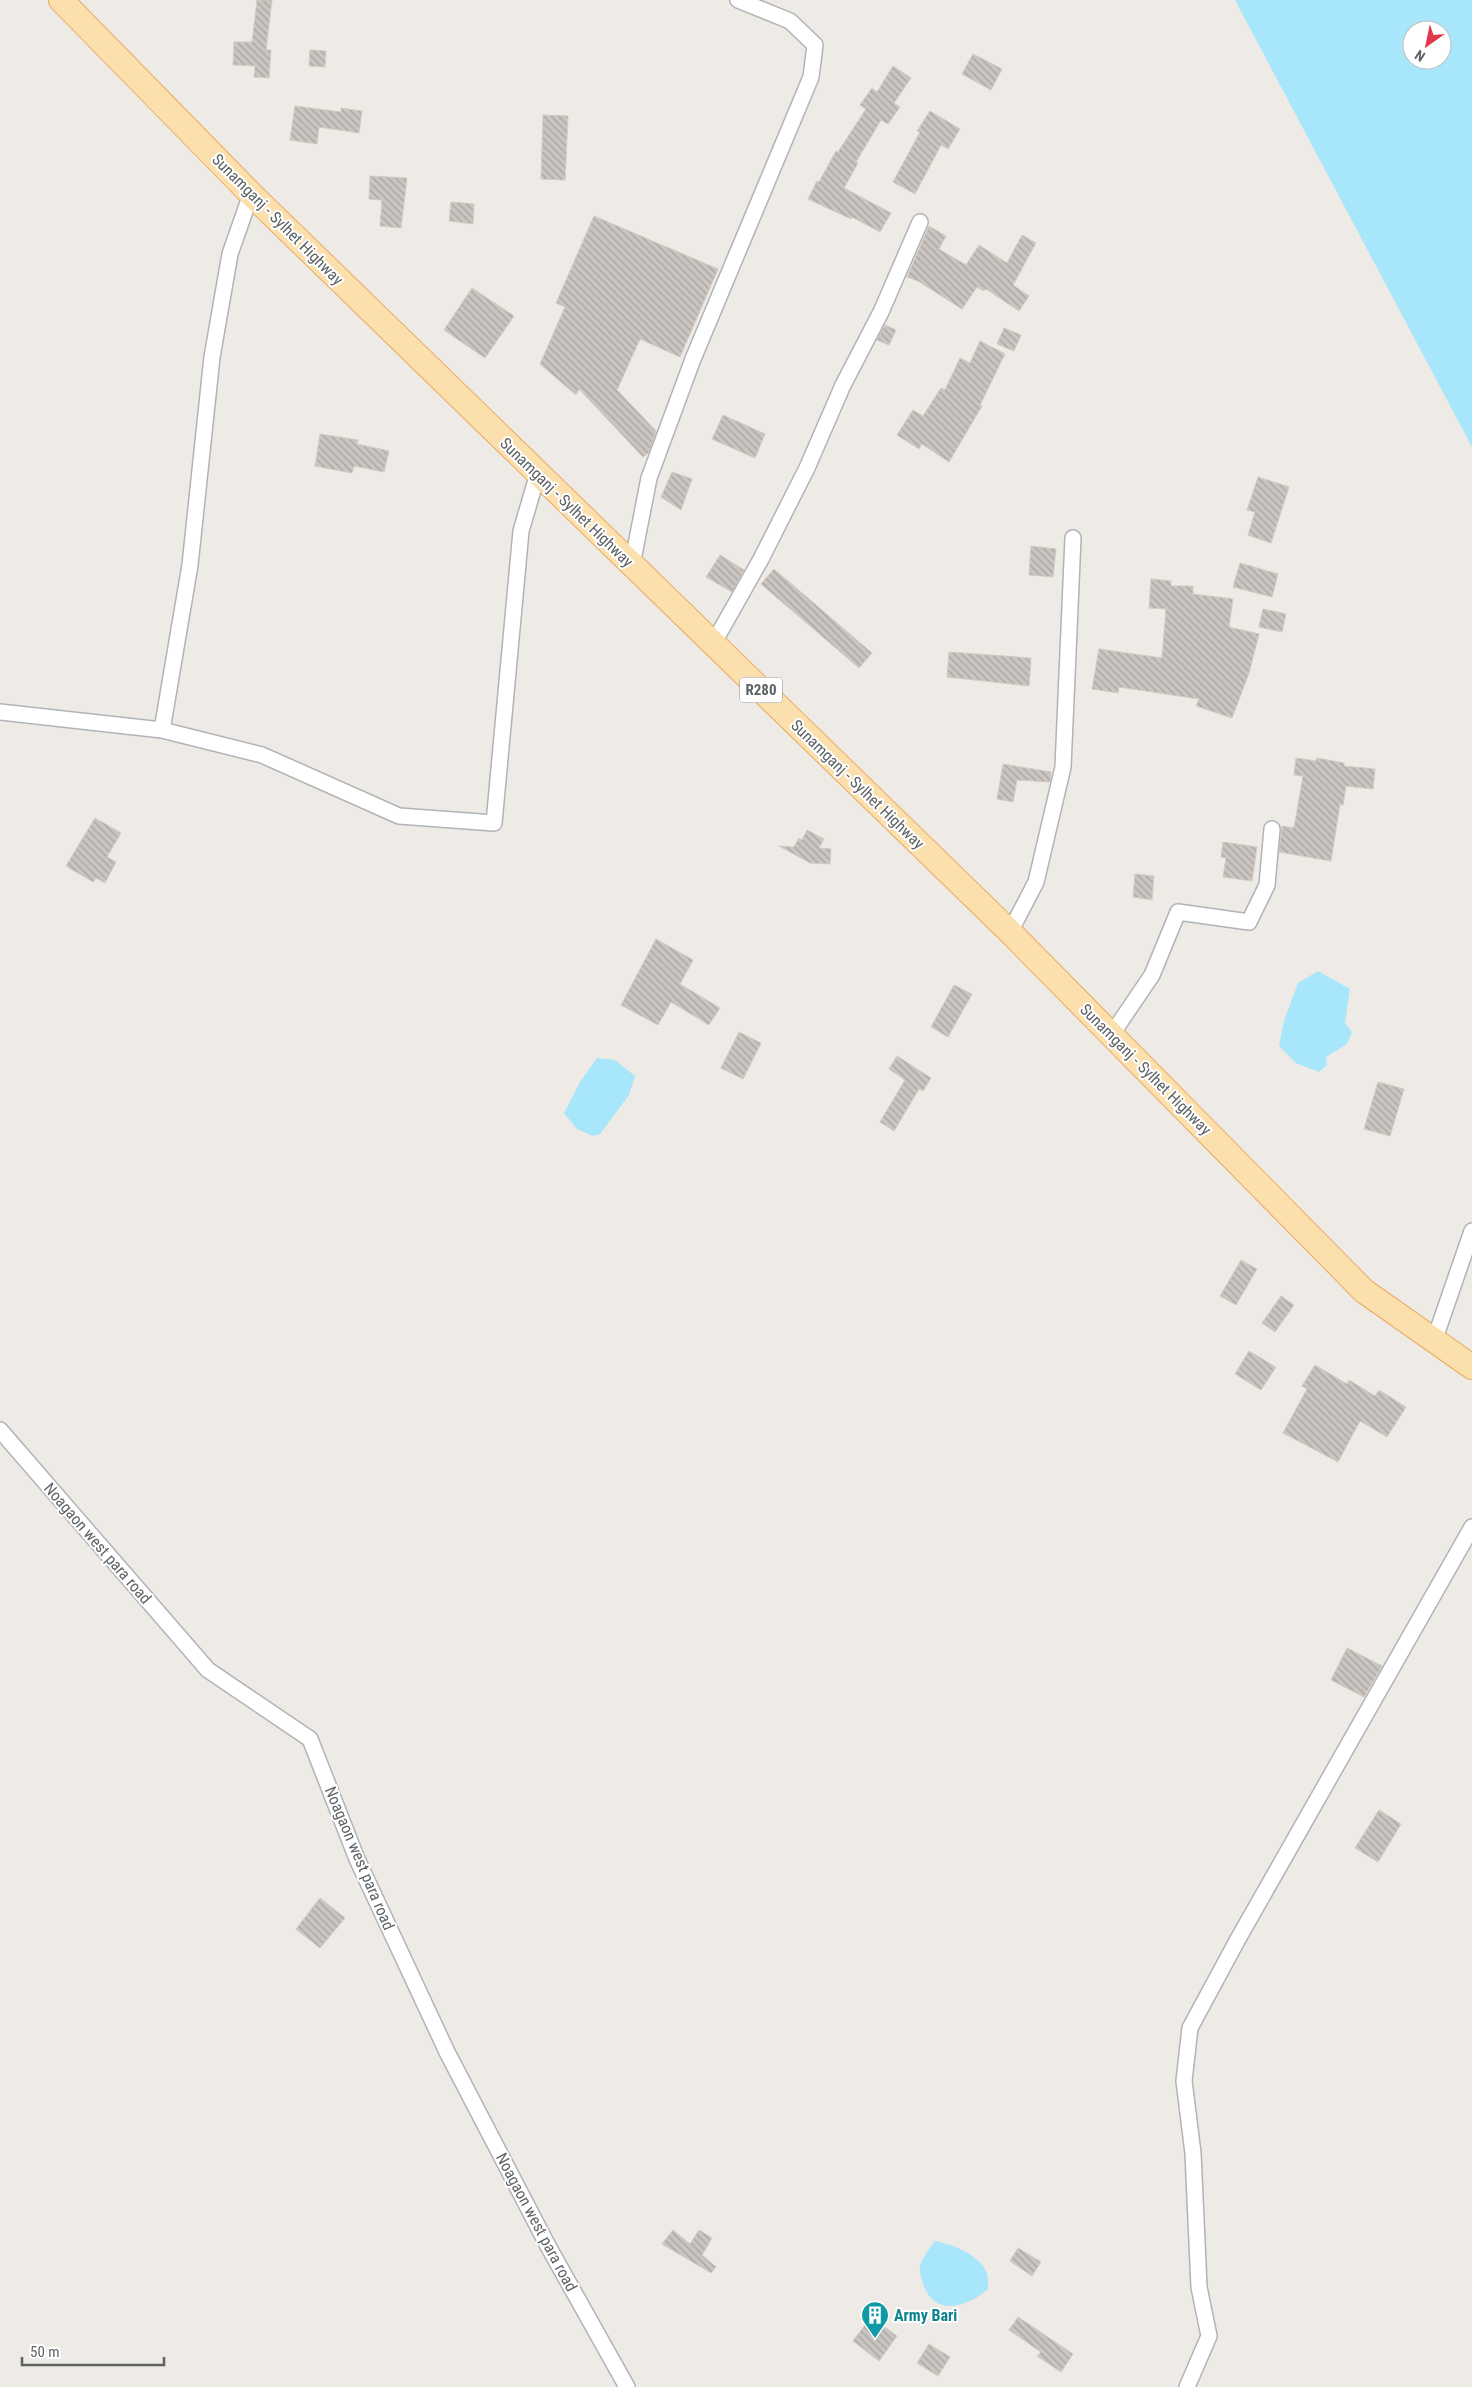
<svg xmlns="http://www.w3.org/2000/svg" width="1472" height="2387" font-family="'Roboto Condensed',sans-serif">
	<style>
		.water { fill: #a8e6fb; fill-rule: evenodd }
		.building { fill: url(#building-back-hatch); stroke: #d3cbc3 }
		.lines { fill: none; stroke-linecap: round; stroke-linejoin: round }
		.street-casing { stroke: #b0b4b6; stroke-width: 18 }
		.primary-casing { stroke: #ebaa61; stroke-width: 26 }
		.street { stroke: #fff; stroke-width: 15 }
		.primary { stroke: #fbe0ad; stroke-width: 24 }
		.labels { text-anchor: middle; stroke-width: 4; stroke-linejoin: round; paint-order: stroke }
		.shield { fill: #fff; stroke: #8e9192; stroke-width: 1 }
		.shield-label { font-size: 15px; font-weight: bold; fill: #5d6264 }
		.street-label { font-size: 16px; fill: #5d6264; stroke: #fff }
		.culture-label { font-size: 16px; font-weight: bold; fill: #0d838f; stroke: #fff; text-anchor: start }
	</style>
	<defs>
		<pattern id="building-back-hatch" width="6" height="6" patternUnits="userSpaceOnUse" patternTransform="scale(1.25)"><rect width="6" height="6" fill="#cac5c1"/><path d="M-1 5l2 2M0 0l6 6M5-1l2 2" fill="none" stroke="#a7a3a0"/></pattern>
	</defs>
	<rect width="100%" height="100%" fill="#eeeae5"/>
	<path class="water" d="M1235 0H1472V447ZM1412 30H1442V60H1412Z
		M1318 971 1350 989 1345 1023 1352 1032 1347 1044 1326 1057 1327 1065 1319 1072 1296 1063 1279 1046 1284 1021 1298 983Z
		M597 1058 615 1060 635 1076 629 1095 600 1134 593 1136 577 1129 564 1113 580 1082Z
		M935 2241C952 2244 980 2255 987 2273 988 2278 988 2284 988 2289 968 2307 933 2318 923 2283 922 2279 919 2272 920 2268 921 2259 929 2249 935 2241Z"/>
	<path class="building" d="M257 0H272L266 50H271L269 78 254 77 255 66 233 65 234 42H252Z
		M310 50 326 51 325 67 309 66Z
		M973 54 1002 69 991 90 962 74Z
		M893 66 911 78 894 103 900 107 888 124 881 120 856 162 858 163 844 188 891 213 880 232 852 217 851 219 808 199 817 181 819 182 836 151 838 152 866 109 860 105 872 88 877 92Z
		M295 106 341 112V108L362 111 359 133 319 127 317 144 290 140Z
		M930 111 960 129 948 149 941 145 915 194 893 182 920 132 917 131Z
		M543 115 568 116 565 180 541 179Z
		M370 176 407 178 401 228 380 226 382 200 369 199Z
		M451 202 474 204 473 224 449 221Z
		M594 216 718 269 680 357 640 339 617 390 656 431 649 452 643 457 579 389 576 395 540 364 565 307 556 303Z
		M929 226 946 236 939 249 966 265 979 245 1007 263 1022 235 1036 243 1013 285 1029 296 1019 311 986 289 984 291 977 287 962 309 918 281 907 277Z
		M472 288 514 316 485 358 444 330Z
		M885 325 896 330 889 345 877 340Z
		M1004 328 1021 335 1014 351 997 344Z
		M980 341 1005 354 980 405 982 406 949 462 922 444 919 449 897 435 913 410 923 416 941 388 945 390 960 358 970 363Z
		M723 415 765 434 755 458 712 439Z
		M320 434 358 440 357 444 389 451 384 472 354 466 352 473 315 466Z
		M672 472 692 479 681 510 661 497Z
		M1258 477 1289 487 1271 543 1248 535 1255 512 1247 510Z
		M1031 546 1056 549 1053 577 1029 575Z
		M720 555 744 570 732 592 706 577Z
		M1240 563 1278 574 1272 597 1233 587Z
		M774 569 872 653 859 668 761 584Z
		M1151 579 1171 581V586H1193V594L1233 599 1229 627 1259 634 1249 673 1232 718 1196 706 1199 699 1119 687 1118 693 1092 689 1099 649 1162 658 1166 609 1149 608Z
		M1263 609 1286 614 1282 632 1259 627Z
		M949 652 1031 658 1029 686 947 677Z
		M1296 758 1316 761 1317 758 1344 763V766L1375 769 1373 789 1346 786 1343 805 1340 804 1331 861 1279 852 1282 826 1294 828 1303 776 1294 775Z
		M1003 764 1051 772 1050 782 1017 780 1013 802 997 799Z
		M95 818 121 833 107 857 116 862 105 883 96 878 93 882 66 866Z
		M807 830 824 839 819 848 831 849 830 864 810 863 779 846 794 847 799 838 802 840Z
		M1223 842 1257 847 1252 881 1223 877 1226 858 1221 857Z
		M1135 874 1154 876 1152 900 1133 897Z
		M656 939 693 960 680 984 720 1008 709 1025 671 1002 658 1025 621 1005Z
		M954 985 972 994 948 1037 931 1027Z
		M739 1032 761 1043 743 1079 721 1068Z
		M897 1056 931 1078 923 1091 919 1089 894 1131 880 1122 905 1080 889 1069Z
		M1378 1082 1404 1089 1390 1136 1364 1129Z
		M1241 1260 1257 1269 1236 1305 1220 1296Z
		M1281 1296 1294 1305 1275 1332 1262 1323Z
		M1249 1351 1276 1367 1261 1390 1235 1374Z
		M1315 1365 1347 1384 1349 1380 1375 1396 1379 1390 1406 1407 1387 1437 1360 1421 1338 1462 1283 1433 1307 1389 1302 1386Z
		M1347 1648 1382 1666 1364 1697 1331 1680Z
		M1379 1810 1401 1824 1378 1862 1355 1848Z
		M320 1898 345 1918 320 1948 296 1929Z
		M673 2230 690 2244 699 2230 712 2238 702 2255 716 2267 711 2273 662 2244Z
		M1018 2248 1041 2262 1032 2276 1010 2261Z
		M871 2317 897 2336 879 2361 853 2341Z
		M1018 2317 1073 2354 1061 2372 1037 2356 1041 2352 1009 2330Z
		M929 2344 950 2357 938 2376 917 2363Z"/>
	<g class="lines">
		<g class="street-casing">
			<path id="street" d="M632 565 649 478 693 359 811 77 815 45 790 21 738 0
				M713 644 761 559 807 468 843 385 881 312 920 222
				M0 712 162 730 190 565 212 357 230 254 251 194
				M162 730 262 755 399 816 494 823 521 531 538 473
				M1010 932 1036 882 1063 767 1073 538
				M1112 1034 1152 975 1178 912 1249 922 1267 885 1272 829
				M1434 1341 1472 1231
				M0 1430 208 1670 310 1739 357 1859 447 2052 548 2246 627 2387
				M1187 2387 1209 2336 1199 2287 1193 2153 1184 2081 1190 2028 1238 1939 1472 1527"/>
		</g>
		<g class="primary-casing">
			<path id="primary" d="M61 0 251 194 1010 932 1364 1291 1472 1367"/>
		</g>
		<use href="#street" class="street"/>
		<use href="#primary" class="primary"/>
	</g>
	<defs>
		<g id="building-pin" transform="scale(1.4375)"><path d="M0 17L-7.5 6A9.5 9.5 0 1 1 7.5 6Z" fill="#0f9aa8" stroke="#fff"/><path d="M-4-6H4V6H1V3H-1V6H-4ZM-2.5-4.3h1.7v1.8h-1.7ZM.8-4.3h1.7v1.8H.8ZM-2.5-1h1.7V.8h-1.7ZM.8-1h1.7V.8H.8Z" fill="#fff"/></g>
	</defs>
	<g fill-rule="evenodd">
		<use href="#building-pin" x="875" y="2315"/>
	</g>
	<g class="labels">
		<rect class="shield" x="740" y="677.5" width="42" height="25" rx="4"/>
		<g class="shield-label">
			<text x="761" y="695">R280</text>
		</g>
		<g class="street-label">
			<text transform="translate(278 219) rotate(45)" y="6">Sunamganj - Sylhet Highway</text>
			<text transform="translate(567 502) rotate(44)" y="6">Sunamganj - Sylhet Highway</text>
			<text transform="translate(858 784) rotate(44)" y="6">Sunamganj - Sylhet Highway</text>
			<text transform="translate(1146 1069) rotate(45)" y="6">Sunamganj - Sylhet Highway</text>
			<text transform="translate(98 1543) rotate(49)" y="6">Noagaon west para road</text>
			<text transform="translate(360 1858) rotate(67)" y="6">Noagaon west para road</text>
			<text transform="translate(537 2222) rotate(62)" y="6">Noagaon west para road</text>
		</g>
		<g class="culture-label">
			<text x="894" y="2321">Army Bari</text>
		</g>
	</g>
	<g transform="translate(1427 45) rotate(213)"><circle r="24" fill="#ffffff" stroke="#bec0c1"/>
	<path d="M0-4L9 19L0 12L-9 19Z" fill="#e1384b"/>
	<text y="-8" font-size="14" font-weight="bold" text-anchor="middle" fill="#5d6264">N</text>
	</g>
	<path d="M22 2357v8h142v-8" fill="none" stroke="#5d6264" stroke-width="2.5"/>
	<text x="30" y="2357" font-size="15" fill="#5d6264" stroke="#ffffff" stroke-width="4" paint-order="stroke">50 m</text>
</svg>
